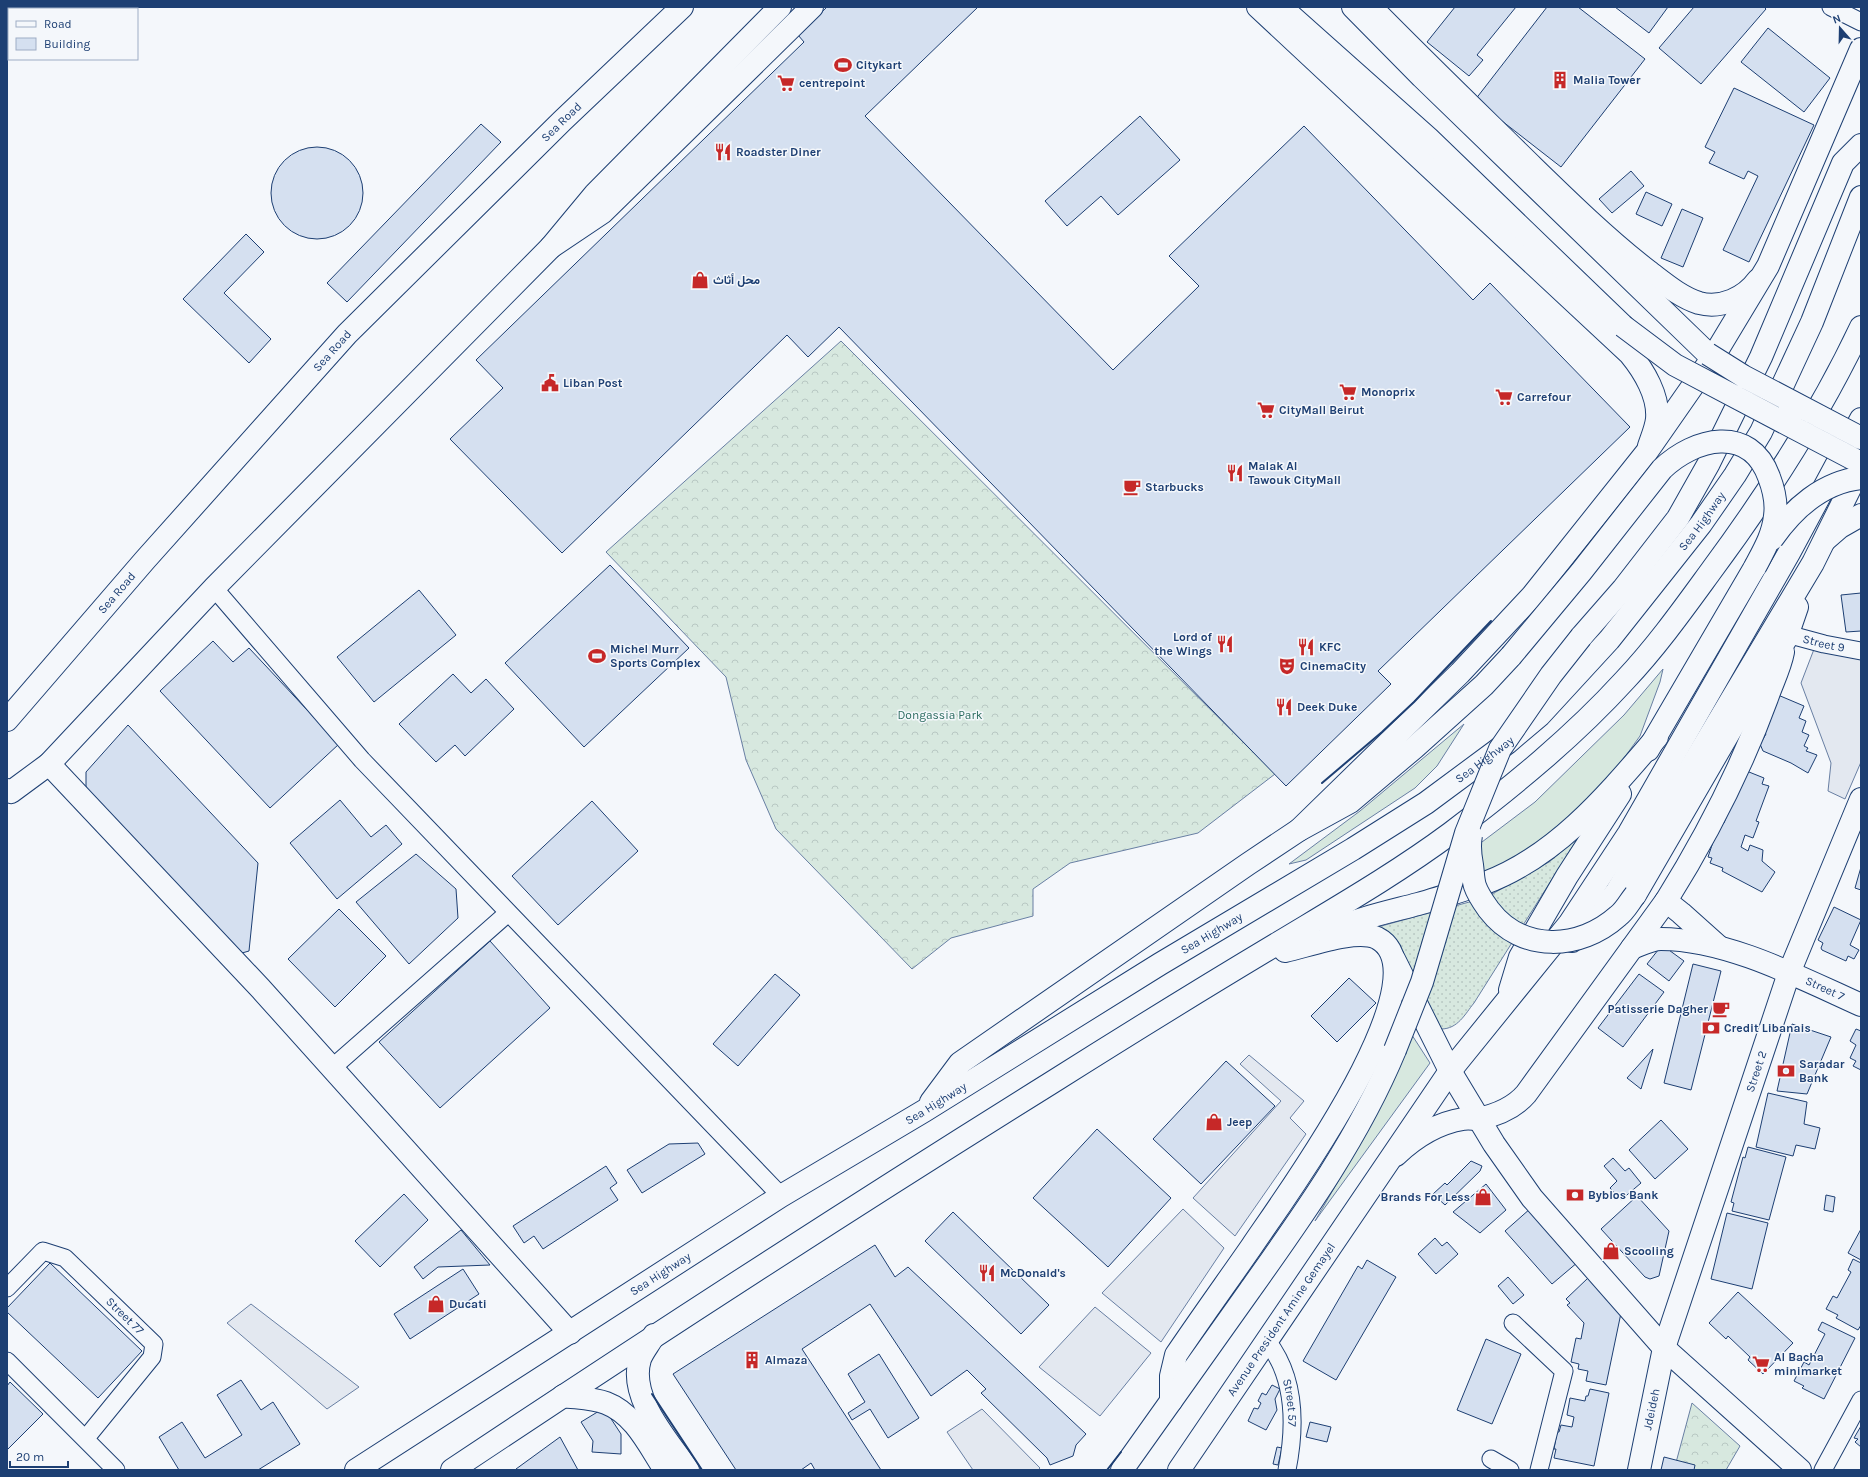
<svg xmlns="http://www.w3.org/2000/svg" width="1868" height="1477" font-family="Karla,Vazirmatn,sans-serif">
	<style>
		.grass { fill: #d7e8df; stroke: #687fa3 }
		.forest { fill: url(#forest-crowns); stroke: #687fa3 }
		.garden { fill: url(#garden-dots); stroke: #687fa3 }
		.parking { fill: #e3e8f0; stroke: #687fa3 }
		.building { fill: #d5e0f0; stroke: #1d3f73 }
		.lines { fill: none; stroke-linecap: round; stroke-linejoin: round }
		.street-casing { stroke: #1d3f73; stroke-width: 19 }
		.secondary-casing { stroke: #1d3f73; stroke-width: 24 }
		.highway-casing { stroke: #1d3f73; stroke-width: 24 }
		.street { stroke: #f4f7fb; stroke-width: 17 }
		.secondary { stroke: #f4f7fb; stroke-width: 22 }
		.highway { stroke: #f4f7fb; stroke-width: 22 }
		.highway-bridge-casing { stroke: #1d3f73; stroke-width: 24; stroke-linecap: butt }
		.highway-bridge { stroke: #f4f7fb; stroke-width: 22 }
		.wall { stroke: #1d3f73; stroke-width: 2 }
		.labels { text-anchor: middle; stroke-width: 3; stroke-linejoin: round; paint-order: stroke }
		.poi-label { font-size: 12px; font-weight: bold; fill: #1d3f73; stroke: #f4f7fb; text-anchor: start }
		.street-label { font-size: 12px; fill: #1d3f73; stroke: #f4f7fb }
		.park-label { font-size: 12px; fill: #2c6c60; stroke: #f4f7fb }
	</style>
	<defs>
		<pattern id="forest-crowns" width="20" height="18" patternUnits="userSpaceOnUse"><rect width="20" height="18" fill="#d7e8df"/><path d="M2 6a3 3 0 1 1 6 0M12 15a3 3 0 1 1 6 0" fill="none" stroke="#b8c8c3"/></pattern>
		<pattern id="garden-dots" width="8" height="8" patternUnits="userSpaceOnUse"><rect width="8" height="8" fill="#d7e8df"/><path d="M2 2h.1M6 6h.1" fill="none" stroke="#b8c8c3" stroke-width="1.8" stroke-linecap="round"/></pattern>
	</defs>
	<rect width="100%" height="100%" fill="#f4f7fb"/>
	<path class="grass" d="M1663 669 1660 682 1640 736 1608 780 1587 805 1526 852 1481 875 1478 845 1535 802 1624 715Z
		M1464 724 1437 766 1415 788 1306 860 1289 864 1360 811Z
		M1410 1032 1430 1063 1315 1221 1369 1128Z"/>
	<path class="forest" d="M841 341 1275 774 1198 833 1070 863 1033 889V916L951 938 912 969 776 829 746 760 726 677 606 552Z
		M1692 1403 1740 1446 1726 1470H1674Z"/>
	<path class="garden" d="M1583 830 1474 1003C1465 1014 1458 1029 1441 1029L1374 928 1473 901 1494 893 1549 862 1567 847Z"/>
	<path class="parking" d="M1816 644 1861 656V762L1845 799 1828 791 1831 763 1801 683Z
		M1249 1055 1304 1101 1290 1118 1306 1134 1235 1236 1193 1198 1281 1101 1240 1064Z
		M1183 1209 1224 1248 1161 1342 1102 1293Z
		M251 1304 359 1387 327 1409 227 1323Z
		M1095 1307 1151 1353 1100 1416 1039 1367Z
		M982 1409 1040 1468 1038 1470H973L947 1432Z"/>
	<path class="building" d="M827 7H978L865 116 1113 370 1199 286 1169 256 1304 126 1473 300 1490 283 1630 427 1378 671 1391 684 1286 786 839 327 808 357 787 335 562 553 450 439 503 388 476 360 804 42 798 35Z
		M1455 7H1516L1477 55 1483 60 1469 76 1427 42Z
		M1547 7H1578L1645 59 1561 167 1475 100Z
		M1615 7H1668L1649 33Z
		M1694 7H1764L1766 9 1701 84 1659 48Z
		M1768 28 1830 78 1804 112 1741 62Z
		M1734 88 1814 125 1749 262 1723 250 1758 176 1748 171 1744 179 1709 163 1715 152 1705 147Z
		M1140 116 1180 160 1118 215 1101 196 1067 226 1045 201Z
		M481 124 501 142 347 302 327 283Z
		M271 193a46 46 0 1 1 92 0a46 46 0 1 1-92 0Z
		M1631 171 1644 186 1612 213 1599 199Z
		M1646 192 1672 204 1662 226 1636 214Z
		M1682 209 1703 218 1683 267 1661 258Z
		M246 234 264 252 224 293 271 339 249 363 183 299Z
		M610 565 689 648 584 747 505 663Z
		M419 590 456 635 374 702 337 657Z
		M1861 593V631L1846 632 1841 595Z
		M213 641 233 662 249 648 339 744 270 808 160 691Z
		M453 674 471 693 486 679 514 709 465 756 455 745 436 762 399 724Z
		M1778 695 1804 706 1799 718 1806 721 1802 732 1809 735 1804 746 1808 748 1806 751 1817 755 1808 773 1791 763 1763 751 1760 744 1766 734 1763 730Z
		M128 725 258 863 249 951 242 953 86 788V772Z
		M1744 770 1764 778 1762 784 1769 786 1756 821 1759 822 1753 838 1745 835 1741 847 1748 851 1750 845 1763 850 1762 861 1775 872 1762 892 1722 871 1723 868 1710 863 1712 858 1708 857 1713 842 1711 841 1719 821 1724 823Z
		M340 800 371 837 386 825 402 844 337 899 290 843Z
		M592 801 638 851 558 925 512 876Z
		M416 854 456 889 458 918 409 964 356 902Z
		M1861 867V890L1855 888Z
		M1834 907 1861 920 1850 945 1859 950 1854 959 1848 956 1846 961 1822 950 1821 948 1823 943 1818 940Z
		M339 909 386 956 335 1007 288 959Z
		M490 941 550 1008 440 1108 379 1042Z
		M1662 945 1684 961 1669 981 1647 964Z
		M1693 964 1721 971 1691 1090 1664 1083Z
		M775 974 800 995 738 1066 713 1044Z
		M1639 974 1664 992 1623 1047 1598 1028Z
		M1349 978 1376 1003 1337 1042 1311 1016Z
		M1792 1024 1831 1037 1807 1094 1777 1091Z
		M1856 1029 1861 1031V1070L1853 1066 1856 1061 1850 1058 1856 1045 1850 1041Z
		M1653 1049 1652 1053 1641 1089 1627 1078Z
		M1226 1061 1275 1106 1201 1184 1153 1139Z
		M1768 1093 1807 1102 1804 1124 1820 1128 1815 1149 1796 1145 1793 1156 1756 1147Z
		M1661 1120 1688 1149 1655 1179 1629 1150Z
		M1097 1129 1171 1198 1108 1267 1033 1198Z
		M698 1143 705 1154 642 1193 627 1170 669 1144Z
		M1748 1147 1786 1157 1769 1220 1732 1211 1734 1203 1731 1202 1743 1157 1745 1158Z
		M1613 1158 1625 1171 1629 1168 1641 1183 1621 1200 1610 1188 1617 1181 1604 1166Z
		M1471 1161 1482 1166 1480 1171 1445 1205 1433 1194 1445 1183 1447 1185Z
		M606 1166 617 1183 610 1188 618 1200 543 1249 534 1236 524 1243 513 1226Z
		M1486 1184 1506 1210 1480 1233 1453 1212Z
		M404 1194 428 1220 380 1267 355 1241Z
		M1826 1195 1835 1197 1833 1212 1824 1210Z
		M1637 1196 1669 1231 1659 1276 1650 1279 1645 1277 1601 1229Z
		M1531 1208 1578 1262 1552 1284 1505 1231Z
		M953 1212 1049 1305 1021 1334 925 1241Z
		M1727 1213 1768 1223 1752 1289 1711 1279Z
		M1861 1229V1260L1848 1253Z
		M461 1230 490 1265 438 1267 423 1279 414 1267Z
		M1435 1238 1442 1246 1447 1242 1458 1254 1436 1274 1418 1254Z
		M875 1245 895 1277 908 1267 1086 1434 1076 1445 1073 1456 1050 1465 1047 1458 981 1393 986 1389 967 1370 931 1396 870 1304 802 1349 881 1470H815L811 1463 801 1470H736L673 1374Z
		M1853 1259 1861 1263V1325L1858 1330 1836 1318 1838 1315 1826 1309 1833 1296 1837 1298 1851 1272 1848 1270Z
		M1367 1260 1396 1277 1336 1380 1303 1361 1358 1266 1362 1269Z
		M50 1263 142 1351 98 1398 7 1312V1308Z
		M463 1269 479 1294 410 1339 394 1314Z
		M1508 1277 1524 1295 1513 1304 1498 1286Z
		M1588 1278 1621 1313 1606 1385 1586 1381 1588 1371 1578 1369 1579 1364 1571 1362 1576 1338 1581 1339 1584 1323 1567 1305 1570 1303 1566 1299Z
		M1738 1292 1793 1343 1763 1374 1748 1360 1750 1357 1728 1336 1726 1339 1709 1323Z
		M1822 1322 1855 1338 1824 1399 1802 1388 1804 1386 1794 1381 1804 1362 1809 1365 1825 1334 1818 1330Z
		M1486 1339 1521 1354 1492 1424 1457 1410Z
		M879 1354 919 1418 888 1438 870 1409 852 1420 848 1413 865 1402 848 1374Z
		M241 1380 261 1410 273 1402 300 1444 258 1470H179L159 1437 182 1422 205 1458 242 1435 217 1395Z
		M10 1382 43 1414 7 1450V1386Z
		M1272 1385 1280 1389 1275 1399 1277 1410 1266 1430 1248 1421 1254 1408 1258 1409 1261 1403 1258 1401 1262 1393 1266 1395Z
		M1590 1389 1609 1393 1594 1466 1554 1458 1556 1449H1554L1557 1432H1559L1561 1425 1572 1427 1574 1417 1567 1415 1570 1398 1585 1401 1586 1396H1588Z
		M604 1408 621 1434V1454L592 1452 593 1441 581 1422Z
		M1310 1422 1331 1427 1327 1442 1306 1437Z
		M1861 1426V1447L1855 1442 1858 1439 1854 1438Z
		M560 1437 578 1470H517L516 1469Z
		M1277 1447 1282 1448 1278 1465 1273 1464Z
		M1664 1457 1695 1465 1694 1470H1661Z"/>
	<g class="lines">
		<g class="street-casing">
			<g id="street">
				<path d="M1831 7 1861 22"/>
				<path d="M214 588 362 760 781 1196"/>
				<path id="s1" d="M1787 634 1824 644 1861 651"/>
				<path d="M332 1068 508 913"/>
				<path id="s2" d="M7 1288 43 1251 65 1258 154 1344 152 1357 86 1438"/>
				<path d="M1513 1323 1564 1371 1539 1470"/>
				<path id="s3" d="M1267 1341C1296 1378 1296 1425 1287 1470"/>
				<path d="M7 1361 116 1470"/>
				<path d="M1491 1459 1510 1470"/>
				<path d="M1823 1470 1861 1400"/>
			</g>
		</g>
		<g class="secondary-casing">
			<g id="secondary">
				<path d="M1258 7 1630 354C1644 371 1659 396 1657 419 1656 428 1652 437 1649 446"/>
				<path d="M1371 7C1424 61 1479 114 1533 167 1570 203 1607 239 1648 271 1664 283 1680 297 1699 303 1721 309 1745 298 1758 280"/>
				<path d="M49 764 261 989 570 1333"/>
				<path d="M7 790 11 792 49 764 214 588 551 247 603 212 812 7"/>
				<path d="M1666 901 1681 913 1719 947"/>
				<path id="s4" d="M1632 948C1640 945 1652 939 1661 939 1727 939 1801 978 1861 1005"/>
				<path d="M1394 959 1450 1071 1494 1144 1532 1198 1664 1348 1800 1470"/>
				<path d="M1396 1155C1414 1138 1438 1123 1463 1119 1468 1118 1473 1119 1478 1119 1497 1115 1514 1108 1526 1094L1666 901C1706 837 1741 769 1767 698 1772 683 1780 668 1783 652"/>
				<path d="M654 1335C650 1343 643 1351 640 1359 628 1398 668 1440 688 1470"/>
				<path d="M563 1396C577 1398 593 1398 606 1403 635 1414 649 1446 665 1470"/>
				<path id="s5" d="M1639 1470 1664 1348 1789 973 1861 799"/>
			</g>
		</g>
		<g class="highway-casing">
			<g id="highway">
				<path d="M1281 7 1428 138 1623 326"/>
				<path d="M1353 7 1422 77 1708 354"/>
				<path d="M551 247 595 194 780 7"/>
				<path d="M1825 540 1840 527 1861 515"/>
				<path d="M1581 637 1623 589 1678 518 1709 463 1761 357 1843 163 1861 145"/>
				<path id="s6" d="M7 720 145 560 347 334 562 121 682 7"/>
				<path d="M1648 750 1755 567"/>
				<path d="M1299 830 1460 673 1532 596 1646 453 1715 354 1768 266 1861 49"/>
				<path d="M1635 895 1740 714 1786 639 1797 607"/>
				<path d="M1331 931C1359 918 1388 912 1418 904 1440 898 1463 890 1485 883 1557 856 1608 794 1657 737"/>
				<path d="M1572 941 1597 916 1617 891 1813 563 1861 466"/>
				<path d="M1510 990 1520 957 1567 876 1620 794"/>
				<path d="M931 1102 960 1063 1248 864 1299 830 1350 802 1414 748 1484 685 1511 656"/>
				<path d="M1171 1401V1376L1176 1355C1201 1318 1227 1282 1252 1246 1280 1204 1449 975 1377 938 1356 928 1308 946 1285 951"/>
				<path id="s7" d="M356 1470 781 1196 924 1111 1160 964 1353 849 1426 803 1507 743 1540 715 1609 640 1701 524 1735 475 1761 432 1812 322 1861 197"/>
				<path d="M452 1470C650 1338 849 1209 1051 1083 1127 1035 1203 988 1280 942 1338 907 1397 873 1451 833 1513 786 1573 737 1625 680 1657 646 1684 608 1711 571 1768 494 1820 414 1861 327"/>
				<path d="M1122 1470C1164 1410 1207 1350 1250 1290 1304 1214 1359 1137 1395 1050"/>
				<path id="s8" d="M1179 1470 1450 1071 1569 924 1629 833 1789 553 1861 419"/>
			</g>
		</g>
		<use href="#street" class="street"/>
		<use href="#secondary" class="secondary"/>
		<use href="#highway" class="highway"/>
		<g class="highway-bridge-casing">
			<path id="highway-bridge" d="M1623 326 1675 365 1861 463
				M1708 354 1743 376 1861 438
				M1772 539C1793 509 1823 482 1861 478
				M1511 656 1581 572 1662 469C1694 438 1750 424 1769 477 1774 490 1777 502 1775 516 1773 535 1764 550 1755 567
				M1471 835C1469 846 1470 855 1472 865 1473 872 1473 880 1475 886 1478 895 1484 903 1489 910 1522 953 1580 950 1618 916 1625 911 1630 901 1635 895
				M1395 1050 1422 982 1466 833 1500 749 1551 675 1581 637"/>
		</g>
		<use href="#highway-bridge" class="highway-bridge"/>
		<path class="wall" d="M1322 783 1382 732 1414 702 1491 621
			M652 1394 702 1470
			M1107 1470 1121 1452"/>
	</g>
	<defs>
		<g id="stadium-bare" transform="scale(1.38)"><path d="M0-5a6.5 5 0 1 0 0 10a6.5 5 0 1 0 0-10ZM-3.5-1.8h7v3.6h-7Z" fill="#c62828" stroke="#f4f7fb" stroke-width="2.5" paint-order="stroke"/></g>
		<g id="building-bare" transform="scale(1.38)"><path d="M-4-6H4V6H1V3H-1V6H-4ZM-2.5-4.3h1.7v1.8h-1.7ZM.8-4.3h1.7v1.8H.8ZM-2.5-1h1.7V.8h-1.7ZM.8-1h1.7V.8H.8Z" fill="#c62828" stroke="#f4f7fb" stroke-width="2.5" paint-order="stroke"/></g>
		<g id="supermarket-bare" transform="scale(1.38)"><path d="M-6-5.5h2.5l.6 2H6L4.5 2H-2.5L-4.4-4H-6ZM-1.5 3.2a1.3 1.3 0 1 0 .1 0ZM3 3.2a1.3 1.3 0 1 0 .1 0Z" fill="#c62828" stroke="#f4f7fb" stroke-width="2.5" paint-order="stroke"/></g>
		<g id="restaurant-bare" transform="scale(1.38)"><path d="M-5-6h1v4h1v-4h1v4h1v-4h1v5L-1.5 .5V6h-2V.5L-5-1ZM5-6V6H3V1.5H1.5Q1.5-4 5-6Z" fill="#c62828" stroke="#f4f7fb" stroke-width="2.5" paint-order="stroke"/></g>
		<g id="shop-bare" transform="scale(1.38)"><path d="M-5-2.5h2.3a2.7 3.5 0 0 1 5.4 0H5L5.5 6h-11ZM-1.5-2.5h3a1.5 2.3 0 0 0-3 0Z" fill="#c62828" stroke="#f4f7fb" stroke-width="2.5" paint-order="stroke"/></g>
		<g id="civic-bare" transform="scale(1.38)"><path d="M-.6-6.5H3V-4.5H.6V-3L4-1V1h2V6H-6V1h2V-1L-.6-3ZM-1.2 2.5V6h2.4V2.5Z" fill="#c62828" stroke="#f4f7fb" stroke-width="2.5" paint-order="stroke"/></g>
		<g id="cafe-bare" transform="scale(1.38)"><path d="M-5.5-4.5H6V0H3Q3 3.5 0 3.5H-2.5Q-5.5 3.5-5.5 0ZM3-3.2v2h1.7v-2ZM-6 4.5H4V6H-6Z" fill="#c62828" stroke="#f4f7fb" stroke-width="2.5" paint-order="stroke"/></g>
		<g id="theatre-bare" transform="scale(1.38)"><path d="M-5-5.5Q0-4 5-5.5V0Q5 5 0 6Q-5 5-5 0ZM-3.3-2.5H-1v1.5H-3.3ZM1-2.5H3.3v1.5H1ZM-2.8 1Q0 5.5 2.8 1Z" fill="#c62828" stroke="#f4f7fb" stroke-width="2.5" paint-order="stroke"/></g>
		<g id="bank-bare" transform="scale(1.38)"><path d="M-6-4H6V4H-6ZM0-2.3a2.3 2.3 0 1 0 0 4.6a2.3 2.3 0 1 0 0-4.6Z" fill="#c62828" stroke="#f4f7fb" stroke-width="2.5" paint-order="stroke"/></g>
	</defs>
	<g fill-rule="evenodd">
		<use href="#stadium-bare" x="843" y="65"/>
		<use href="#building-bare" x="1560" y="80"/>
		<use href="#supermarket-bare" x="786" y="83"/>
		<use href="#restaurant-bare" x="723" y="152"/>
		<use href="#shop-bare" x="700" y="280"/>
		<use href="#civic-bare" x="550" y="383"/>
		<use href="#supermarket-bare" x="1348" y="392"/>
		<use href="#supermarket-bare" x="1504" y="397"/>
		<use href="#supermarket-bare" x="1266" y="410"/>
		<use href="#restaurant-bare" x="1235" y="473"/>
		<use href="#cafe-bare" x="1132" y="487"/>
		<use href="#restaurant-bare" x="1225" y="644"/>
		<use href="#restaurant-bare" x="1306" y="647"/>
		<use href="#stadium-bare" x="597" y="656"/>
		<use href="#theatre-bare" x="1287" y="666"/>
		<use href="#restaurant-bare" x="1284" y="707"/>
		<use href="#cafe-bare" x="1721" y="1009"/>
		<use href="#bank-bare" x="1711" y="1028"/>
		<use href="#bank-bare" x="1786" y="1071"/>
		<use href="#shop-bare" x="1214" y="1122"/>
		<use href="#bank-bare" x="1575" y="1195"/>
		<use href="#shop-bare" x="1483" y="1197"/>
		<use href="#shop-bare" x="1611" y="1251"/>
		<use href="#restaurant-bare" x="987" y="1273"/>
		<use href="#shop-bare" x="436" y="1304"/>
		<use href="#building-bare" x="752" y="1360"/>
		<use href="#supermarket-bare" x="1761" y="1364"/>
	</g>
	<g class="labels">
		<g class="poi-label">
			<text x="856" y="69">Citykart</text>
			<text x="1573" y="84">Malia Tower</text>
			<text x="799" y="87">centrepoint</text>
			<text x="736" y="156">Roadster Diner</text>
			<text x="713" y="284">محل أثاث</text>
			<text x="563" y="387">Liban Post</text>
			<text x="1361" y="396">Monoprix</text>
			<text x="1517" y="401">Carrefour</text>
			<text x="1279" y="414">CityMall Beirut</text>
			<text x="1248" y="470">Malak Al<tspan x="1248" dy="14">Tawouk CityMall</tspan></text>
			<text x="1145" y="491">Starbucks</text>
			<text x="1212" y="641" text-anchor="end">Lord of<tspan x="1212" dy="14">the Wings</tspan></text>
			<text x="1319" y="651">KFC</text>
			<text x="610" y="653">Michel Murr<tspan x="610" dy="14">Sports Complex</tspan></text>
			<text x="1300" y="670">CinemaCity</text>
			<text x="1297" y="711">Deek Duke</text>
			<text x="1708" y="1013" text-anchor="end">Patisserie Dagher</text>
			<text x="1724" y="1032">Credit Libanais</text>
			<text x="1799" y="1068">Saradar<tspan x="1799" dy="14">Bank</tspan></text>
			<text x="1227" y="1126">Jeep</text>
			<text x="1588" y="1199">Byblos Bank</text>
			<text x="1470" y="1201" text-anchor="end">Brands For Less</text>
			<text x="1624" y="1255">Scooling</text>
			<text x="1000" y="1277">McDonald's</text>
			<text x="449" y="1308">Ducati</text>
			<text x="1774" y="1361">Al Bacha<tspan x="1774" dy="14">minimarket</tspan></text>
			<text x="765" y="1364">Almaza</text>
		</g>
		<g class="street-label">
			<text dy="4" stroke="none"><textPath href="#s6" startOffset="816">Sea Road</textPath></text>
			<text dy="4" stroke="none"><textPath href="#s6" startOffset="492">Sea Road</textPath></text>
			<text dy="4" stroke="none"><textPath href="#s7" startOffset="1658">Sea Highway</textPath></text>
			<text dy="4" stroke="none"><textPath href="#s6" startOffset="168">Sea Road</textPath></text>
			<text dy="4" stroke="none"><textPath href="#s1" startOffset="38">Street 9</textPath></text>
			<text dy="4" stroke="none"><textPath href="#s7" startOffset="1334">Sea Highway</textPath></text>
			<text dy="4" stroke="none"><textPath href="#s7" startOffset="1010">Sea Highway</textPath></text>
			<text dy="4" stroke="none"><textPath href="#s4" startOffset="203">Street 7</textPath></text>
			<text dy="4" stroke="none"><textPath href="#s5" startOffset="416">Street 2</textPath></text>
			<text dy="4" stroke="none"><textPath href="#s7" startOffset="686">Sea Highway</textPath></text>
			<text dy="4" stroke="none"><textPath href="#s7" startOffset="362">Sea Highway</textPath></text>
			<text dy="4" stroke="none"><textPath href="#s2" startOffset="158">Street 77</textPath></text>
			<text dy="4" stroke="none"><textPath href="#s8" startOffset="182">Avenue President Amine Gemayel</textPath></text>
			<text dy="4" stroke="none"><textPath href="#s3" startOffset="67">Street 57</textPath></text>
			<text dy="4" stroke="none"><textPath href="#s5" startOffset="62">Jdeideh</textPath></text>
		</g>
		<g class="park-label">
			<text x="940" y="719">Dongassia Park</text>
		</g>
	</g>
	<rect width="1868" height="1477" fill="none" stroke="#1d3f73" stroke-width="16"/>
	<rect x="8" y="8" width="130" height="52" fill="#f4f7fb" stroke="#9eadc5"/>
	<rect x="16" y="21" width="20" height="6" fill="#f4f7fb" stroke="#9eadc5"/>
	<text x="44" y="28" font-size="12" fill="#1d3f73">Road</text>
	<rect x="16" y="38" width="20" height="12" fill="#d5e0f0" stroke="#9eadc5"/>
	<text x="44" y="48" font-size="12" fill="#1d3f73">Building</text>
	<g transform="translate(1840 28) rotate(340)" stroke="#f4f7fb" stroke-width="3" paint-order="stroke">
	<path d="M0-3L7 15L0 10L-7 15Z" fill="#1d3f73"/>
	<text y="-6" font-size="11" font-weight="bold" text-anchor="middle" fill="#1d3f73">N</text>
	</g>
	<path d="M10 1461v6h58v-6" fill="none" stroke="#1d3f73" stroke-width="2"/>
	<text x="16" y="1461" font-size="12" fill="#1d3f73" stroke="#f4f7fb" stroke-width="3" paint-order="stroke">20 m</text>
</svg>
